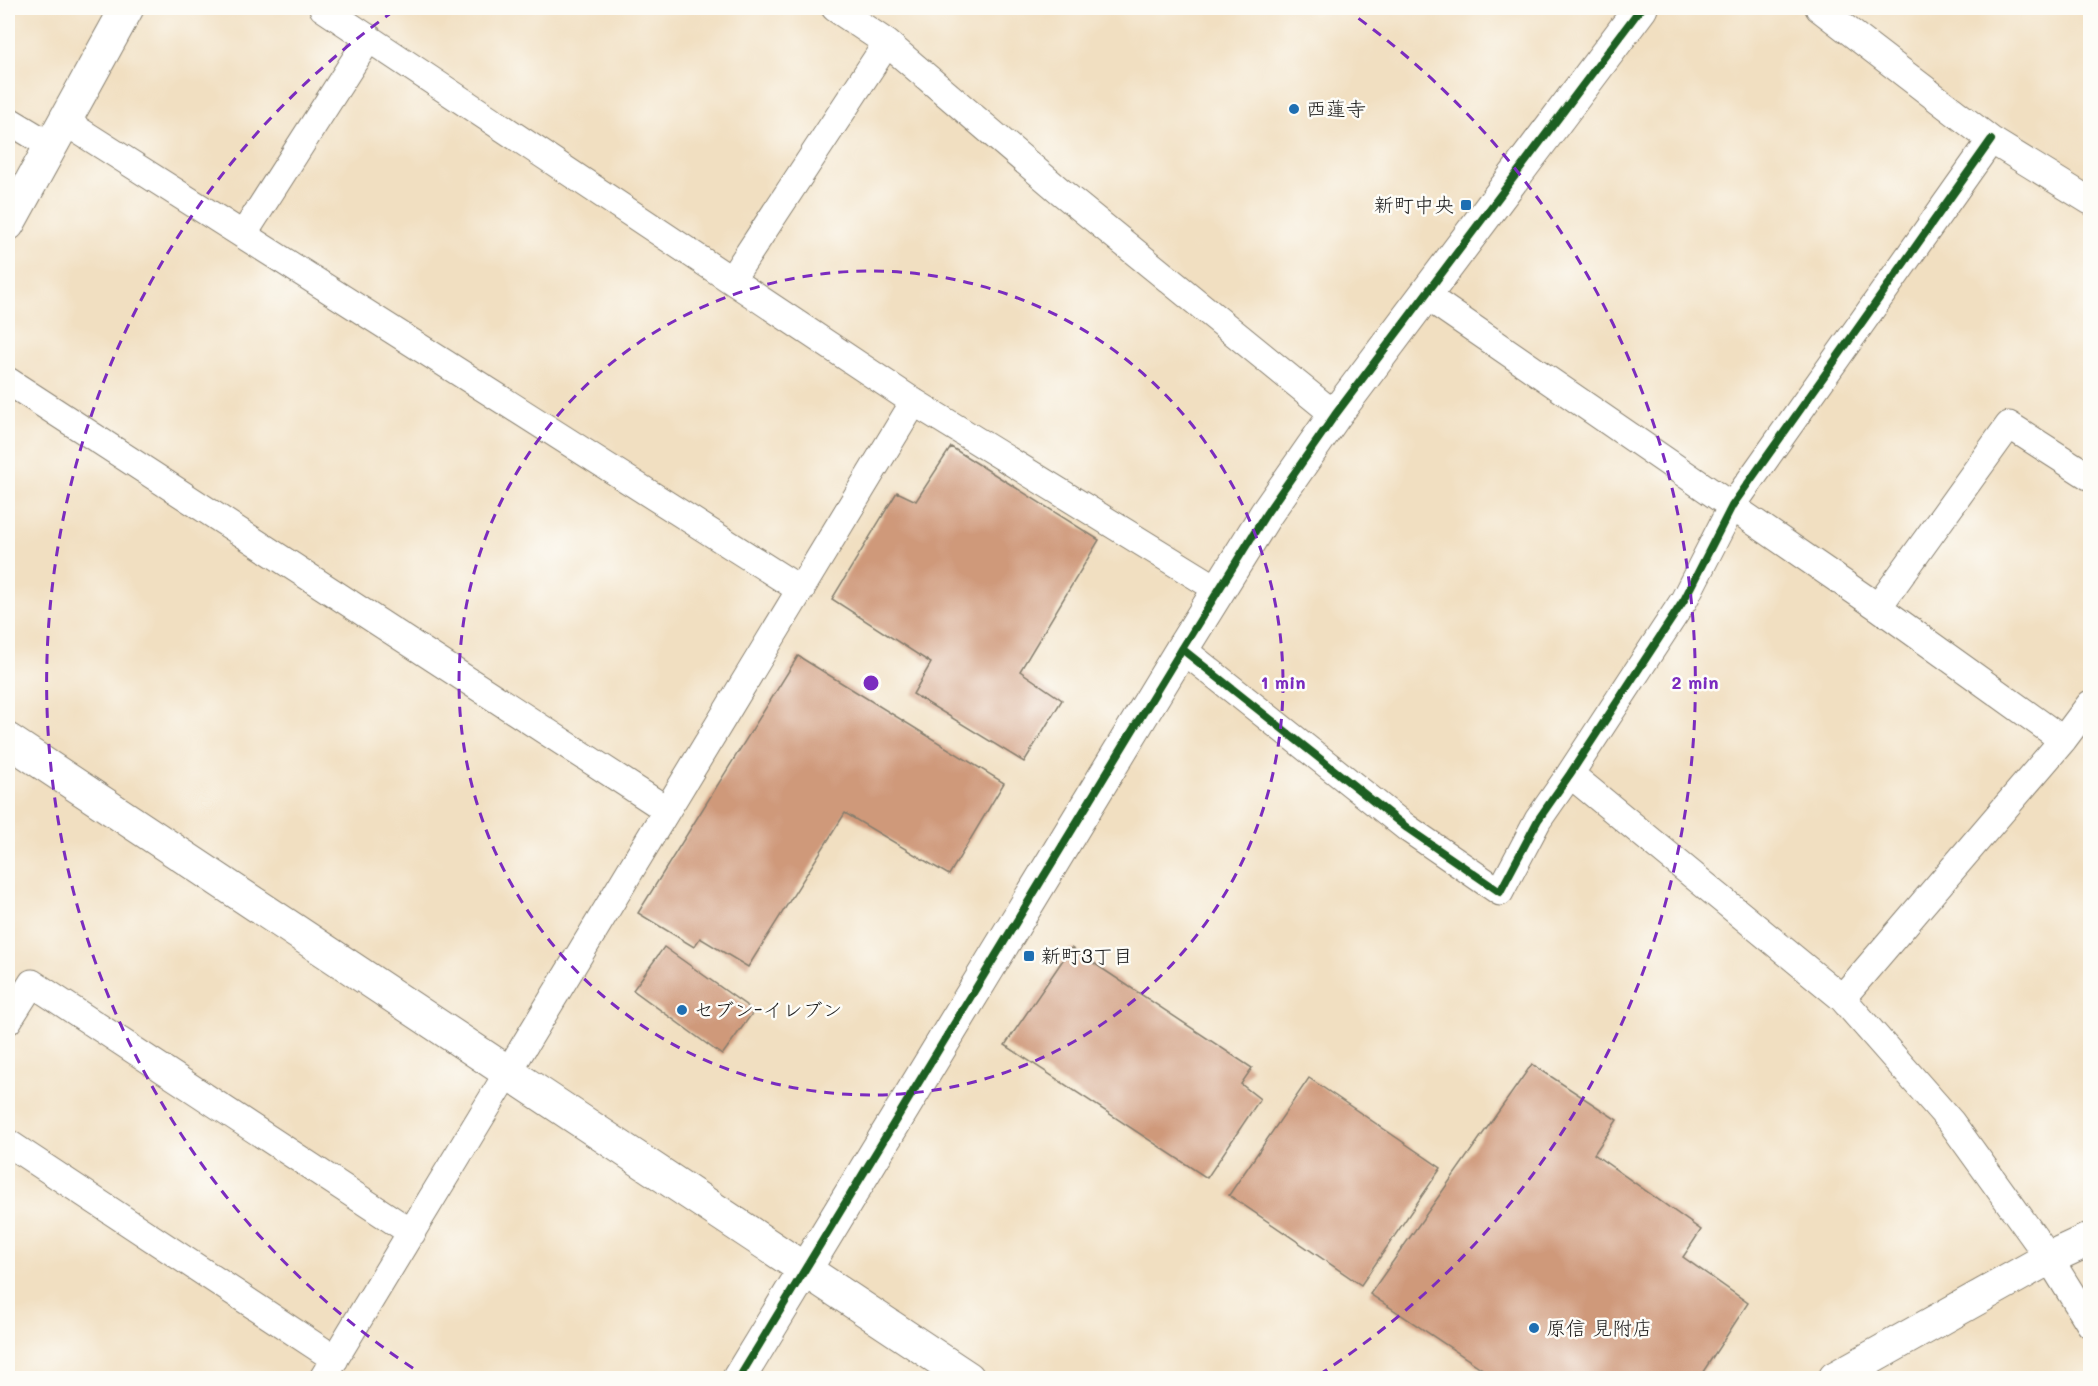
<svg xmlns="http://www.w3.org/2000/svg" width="2098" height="1386" font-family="Mali,'Klee One',sans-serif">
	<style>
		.building { fill: #cf997a }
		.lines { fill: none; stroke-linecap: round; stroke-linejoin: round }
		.minor-casing { stroke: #867e6e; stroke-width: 29 }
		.tertiary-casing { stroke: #867e6e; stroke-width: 35 }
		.minor { stroke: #fff; stroke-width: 27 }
		.tertiary { stroke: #fff; stroke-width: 33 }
		.cycleway-casing { stroke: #fdfcf7; stroke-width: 11 }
		.cycleway { stroke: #1b5e20; stroke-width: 8 }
		.ring { fill: none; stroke: #7b2cbf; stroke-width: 3; stroke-dasharray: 10 8 }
		.poi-dot { fill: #1f6fb2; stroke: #fdfcf7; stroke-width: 2 }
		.labels { text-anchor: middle; stroke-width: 5; stroke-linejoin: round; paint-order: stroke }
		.poi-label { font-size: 20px; fill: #1c1c1c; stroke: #fdfcf7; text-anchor: start }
		.centre { fill: #7b2cbf; stroke: #fdfcf7; stroke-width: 3 }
		.ring-label { font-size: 18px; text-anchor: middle; font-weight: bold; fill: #7b2cbf; stroke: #fdfcf7; stroke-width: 5; stroke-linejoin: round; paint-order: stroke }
	</style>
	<rect width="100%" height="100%" fill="#fdfcf7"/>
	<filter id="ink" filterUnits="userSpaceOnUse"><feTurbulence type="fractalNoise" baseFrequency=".0167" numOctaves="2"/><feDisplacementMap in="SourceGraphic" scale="12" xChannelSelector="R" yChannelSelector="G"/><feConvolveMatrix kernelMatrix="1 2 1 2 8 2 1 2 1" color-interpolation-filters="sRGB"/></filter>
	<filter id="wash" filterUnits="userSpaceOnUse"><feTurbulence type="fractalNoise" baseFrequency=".008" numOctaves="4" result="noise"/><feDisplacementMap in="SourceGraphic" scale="24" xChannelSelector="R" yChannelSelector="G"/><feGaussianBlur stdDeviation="1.35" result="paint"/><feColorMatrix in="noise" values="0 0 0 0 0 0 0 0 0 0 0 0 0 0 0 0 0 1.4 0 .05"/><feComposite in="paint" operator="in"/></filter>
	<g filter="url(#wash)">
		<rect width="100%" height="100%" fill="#f1dfc1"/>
		<g id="blocks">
			<path class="building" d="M951 447 1099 540 1020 671 1062 700 1024 762 913 694 931 663 832 599 897 492 916 501Z
				M798 656 1004 783 949 875 845 813 748 967 700 938 694 947 638 913Z
				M664 947 754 1011 722 1055 633 990Z
				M1071 948 1252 1068 1241 1084 1260 1099 1207 1178 1005 1045Z
				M1532 1064 1617 1120 1594 1154 1701 1230 1683 1257 1748 1303 1699 1378H1496L1370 1294Z
				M1309 1078 1441 1168 1361 1285 1229 1195Z"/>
		</g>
	</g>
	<g filter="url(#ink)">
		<use href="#blocks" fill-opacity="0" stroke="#867e6e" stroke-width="1.5"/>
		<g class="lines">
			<g class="minor-casing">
				<path id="minor" d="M323 8 914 402 1219 590
					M835 8 887 43 1060 191 1335 415
					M1819 8 1991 140 2090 201
					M8 120 51 146
					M64 121 801 590
					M243 235 369 38
					M731 280 887 43
					M1425 295 1878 607 2063 740
					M8 381 667 810
					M1878 607 2009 425 2090 477
					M1182 649 1407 828 1500 892 1538 820 1570 774 1684 600 1732 506 1991 140
					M1570 774 1842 998 1951 1122 2049 1258 2090 1324
					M1842 998 2063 740 2090 704
					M8 1021 32 983 412 1233
					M8 1143 335 1359
					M323 1378 914 402"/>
			</g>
			<g class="tertiary-casing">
				<path id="tertiary" d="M8 224 127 8
					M8 740 968 1378
					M739 1378 1182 649 1266 514 1335 415 1641 8
					M1835 1378 2049 1258 2090 1239"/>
			</g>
			<use href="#minor" class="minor"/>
			<use href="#tertiary" class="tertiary"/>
			<g class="cycleway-casing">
				<path id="cycleway" d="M1182 649 1407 828 1500 892 1538 820 1570 774 1684 600 1732 506 1991 140
					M739 1378 1182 649 1266 514 1335 415 1641 8"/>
			</g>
			<use href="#cycleway" class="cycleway"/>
		</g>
	</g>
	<g class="ring">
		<circle cx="871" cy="683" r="412"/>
		<path d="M428 1378A824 824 0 0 1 398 8M1344 8A824 824 0 0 1 1314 1378"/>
	</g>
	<g class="poi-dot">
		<circle cx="1294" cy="109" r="6"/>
		<rect x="1460" y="199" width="12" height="12" rx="3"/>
		<rect x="1023" y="950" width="12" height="12" rx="3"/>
		<circle cx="682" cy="1010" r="6"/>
		<circle cx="1534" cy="1328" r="6"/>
	</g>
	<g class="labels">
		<g class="poi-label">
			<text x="1306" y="116">西蓮寺</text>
			<text x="1454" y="212" text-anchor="end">新町中央</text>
			<text x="1041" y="963">新町3丁目</text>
			<text x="694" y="1017">セブン-イレブン</text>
			<text x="1546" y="1335">原信 見附店</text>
		</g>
	</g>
	<circle cx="871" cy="683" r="9" class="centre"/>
	<g class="ring-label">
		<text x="1283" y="689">1 min</text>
		<text x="1695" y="689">2 min</text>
	</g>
	<rect width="2098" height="1386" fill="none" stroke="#fdfcf7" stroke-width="30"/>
</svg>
